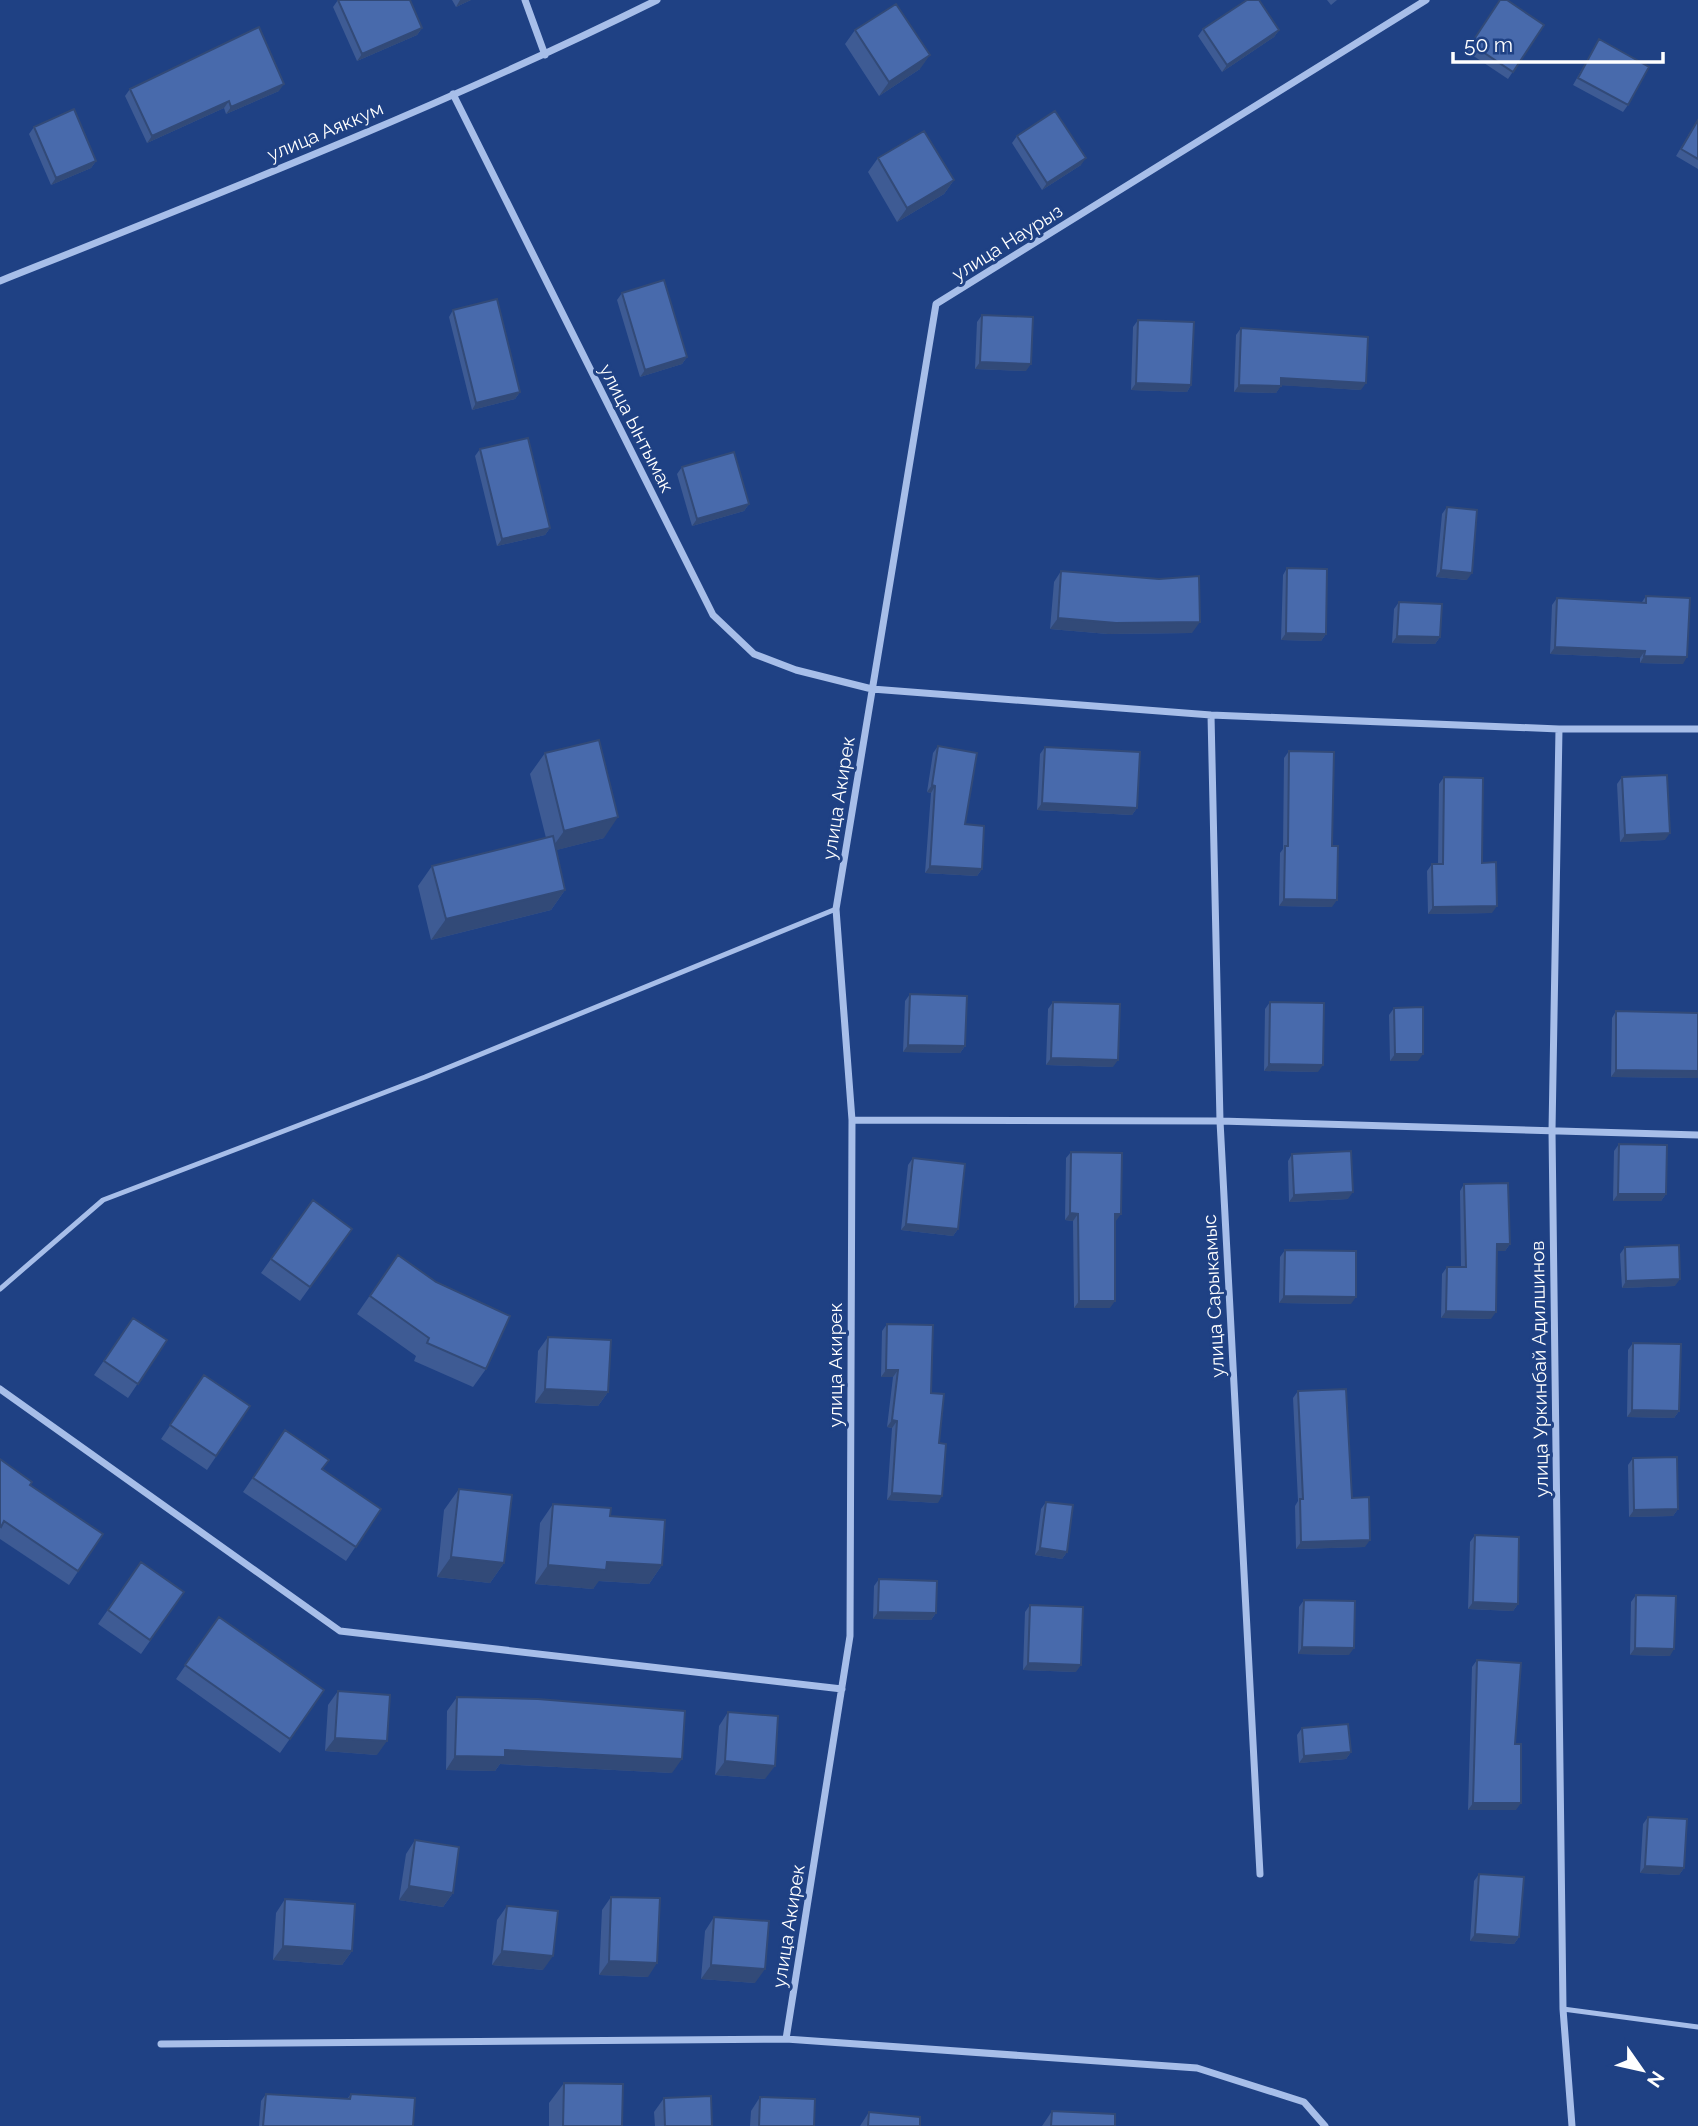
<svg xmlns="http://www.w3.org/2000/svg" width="1698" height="2126" font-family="Raleway,sans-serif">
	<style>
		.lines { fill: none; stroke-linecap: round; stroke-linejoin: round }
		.lane { stroke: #a7bee9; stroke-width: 5 }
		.street { stroke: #a7bee9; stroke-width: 7 }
		.wall { fill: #3e5b94 }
		.shaded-wall { fill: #324a78 }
		.building { fill: #486aac; stroke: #324a78; stroke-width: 2 }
		.labels { text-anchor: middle; stroke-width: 6; stroke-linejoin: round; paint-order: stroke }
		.street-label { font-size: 19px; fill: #fff; stroke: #1f4184 }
	</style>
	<rect width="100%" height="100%" fill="#1f4184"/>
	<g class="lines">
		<path class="lane" d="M0 1289 103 1200 425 1077 836 909
			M1563 2009 1698 2027"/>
		<path class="street" d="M525 0 545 55
			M453 94 713 615 754 654 796 670 872 689 1211 715 1559 729H1698
			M0 281C221 193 443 106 657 0
			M1211 715 1220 1121 1260 1874
			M1559 729 1552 1131 1563 2009 1572 2126
			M852 1120 1220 1121 1698 1135
			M0 1389 340 1631 842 1689
			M786 2039 850 1636 852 1120 836 909 936 304 1426 0
			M161 2044 786 2039 1197 2068 1304 2102 1325 2126"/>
	</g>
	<path class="wall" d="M338 0 422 28 417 35 357 61 333 7Z
		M452 0H471L456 7Z
		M1327 0H1337L1331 5Z
		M1500 0 1544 25 1508 79 1466 51Z
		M1203 29 1279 30 1274 37 1222 72 1198 36Z
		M855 30 920 69 879 96 845 44Z
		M1599 39 1628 105 1623 112 1573 85Z
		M130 89 279 91 226 114 224 108 147 143 125 96Z
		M1698 119V169L1676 156Z
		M34 127 96 161 91 168 51 185 29 134Z
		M1017 136 1081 165 1042 190 1012 143Z
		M878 158 954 180 944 194 897 222 868 172Z
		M622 293 687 357 682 364 640 377 617 300Z
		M453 310 520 392 515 399 472 410 449 317Z
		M982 315 1026 371 975 369 977 322Z
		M1138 320 1191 385 1187 392 1131 390 1133 327Z
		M1241 328 1361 390 1281 385 1276 393 1234 392 1236 335Z
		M480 449 550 528 545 535 497 546 475 456Z
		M682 467 749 504 744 511 692 526 677 474Z
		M1447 507 1467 580 1436 577 1442 514Z
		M1287 568 1326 634 1321 641 1281 640 1283 575Z
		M1061 571 1192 633 1108 634 1050 629 1054 582Z
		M1646 596 1683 664 1640 663V658L1550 654 1552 605 1557 598 1642 602Z
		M1399 602 1440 637 1435 644 1392 643 1394 609Z
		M938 746 965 824 982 869 977 876 925 873 931 793 927 792 933 753Z
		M1045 747 1137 808 1132 815 1037 810 1040 754Z
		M1289 751 1332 907 1279 906 1280 853 1283 849 1284 758Z
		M545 753 604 838 556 850 565 890 551 910 431 940 418 886 432 866 546 838 530 774Z
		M1444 777 1482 863 1492 913 1428 914 1427 871 1432 864H1438L1439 784Z
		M1622 777 1665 840 1620 842 1617 784Z
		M910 994 965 1046 960 1053 903 1052 905 1001Z
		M1053 1002 1113 1067 1046 1065 1048 1009Z
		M1270 1002 1318 1072 1264 1071 1265 1009Z
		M1394 1008 1418 1061H1390L1389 1015Z
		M1616 1011 1698 1013V1078L1611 1077 1612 1018Z
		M1619 1144 1666 1194 1661 1201H1613L1614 1151Z
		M1071 1152 1116 1221H1115L1110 1308H1074L1073 1221 1065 1220 1066 1158Z
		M1292 1154 1348 1199 1289 1202 1288 1161Z
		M913 1158 958 1229 953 1236 901 1230 908 1165Z
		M1464 1184 1510 1244 1505 1251H1497L1491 1319 1441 1318 1442 1274 1447 1267H1461L1460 1191Z
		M313 1200 352 1229 300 1301 261 1273Z
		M1625 1247 1675 1286 1622 1288 1620 1254Z
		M1285 1250 1351 1304 1279 1303 1280 1257Z
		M398 1255 486 1369 473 1387 414 1361 416 1356 357 1314Z
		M133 1318 167 1340 128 1398 94 1375Z
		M887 1324 931 1393 939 1443 938 1503 887 1500 892 1428 887 1427 893 1377H881L882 1331Z
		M548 1337 608 1392 598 1406 535 1403 538 1351Z
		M1633 1343 1679 1411 1674 1418 1627 1417 1628 1350Z
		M204 1375 250 1406 207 1470 161 1439Z
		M1298 1391 1352 1498 1365 1547 1296 1549 1295 1506 1298 1501 1293 1398Z
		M285 1430 322 1469 381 1509 346 1561 243 1492Z
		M1633 1458 1678 1509 1673 1516 1629 1517 1628 1465Z
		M0 1459 30 1485 103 1534 69 1585 0 1539Z
		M459 1489 504 1563 490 1583 437 1577 444 1510Z
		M1046 1502 1067 1552 1062 1559 1035 1555 1041 1509Z
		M553 1504 610 1516 662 1565 649 1584 598 1581 593 1589 535 1584 540 1523Z
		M1475 1535 1518 1604 1513 1611 1468 1609 1470 1542Z
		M141 1562 184 1592 141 1654 98 1624Z
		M879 1579 936 1613 931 1620 873 1619 874 1586Z
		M1636 1595 1670 1656 1630 1655 1631 1602Z
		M1304 1600 1349 1655 1298 1654 1299 1607Z
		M1030 1605 1076 1672 1023 1670 1025 1612Z
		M219 1617 324 1690 280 1753 176 1679Z
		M1477 1660 1515 1744 1516 1810H1468L1472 1667Z
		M338 1691 377 1755 325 1751 328 1705Z
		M457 1697 672 1773 500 1764 495 1771 446 1770 447 1711Z
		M728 1712 765 1779 715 1775 719 1726Z
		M1302 1728 1351 1752 1346 1759 1299 1763 1297 1735Z
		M1648 1817 1684 1868 1679 1875 1640 1873 1643 1824Z
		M415 1840 453 1893 443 1907 399 1900 406 1854Z
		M1479 1874 1519 1937 1514 1944 1470 1941 1474 1881Z
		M611 1897 648 1977 599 1975 602 1910Z
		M285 1899 352 1951 342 1965 273 1960 276 1913Z
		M507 1906 543 1970 492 1965 497 1920Z
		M714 1917 755 1983 701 1979 705 1931Z
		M564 2083 622 2126H549V2103Z
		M266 2094 347 2099 351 2094 413 2126H259L261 2101Z
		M760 2097 814 2126H750L751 2111Z
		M664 2098 712 2126H655L654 2112Z
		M1052 2111 1115 2126H1042Z
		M869 2112 920 2126H860Z"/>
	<path class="shaded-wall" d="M460 0H471L456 7Z
		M422 28 417 35 357 61 362 54Z
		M1279 30 1274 37 1222 72 1227 65Z
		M930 55 920 69 879 96 889 82Z
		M284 84 279 91 226 114 231 107Z
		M229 101 224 108 147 143 152 136Z
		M1086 158 1081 165 1042 190 1047 183Z
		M96 161 91 168 51 185 56 178Z
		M954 180 944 194 897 222 907 208Z
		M687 357 682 364 640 377 645 370Z
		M980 362 1031 364 1026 371 975 369Z
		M1281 378 1366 383 1361 390 1276 385Z
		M1136 383 1191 385 1187 392 1131 390Z
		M1239 385 1281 386 1276 393 1234 392Z
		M520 392 515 399 472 410 476 403Z
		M749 504 744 511 692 526 697 519Z
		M550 528 545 535 497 546 502 539Z
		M1441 570 1472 573 1467 580 1436 577Z
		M1058 618 1200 622 1192 633 1108 634 1050 629Z
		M1286 633 1326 634 1321 641 1281 640Z
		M1397 636 1440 637 1435 644 1392 643Z
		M1555 647 1645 651 1640 658 1550 654Z
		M1644 656 1687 657 1683 664 1640 663Z
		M932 785 935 786 931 793 927 792Z
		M1042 803 1137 808 1132 815 1037 810Z
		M618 817 604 838 549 852 564 831Z
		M1670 833 1665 840 1620 842 1625 835Z
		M930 866 982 869 977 876 925 873Z
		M565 890 551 910 431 940 446 919Z
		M1284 899 1337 900 1332 907 1279 906Z
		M1497 906 1492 913 1428 914 1433 907Z
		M908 1045 965 1046 960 1053 903 1052Z
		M1395 1054H1423L1418 1061H1390Z
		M1051 1058 1118 1060 1113 1067 1046 1065Z
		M1269 1064 1323 1065 1318 1072 1264 1071Z
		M1616 1070 1698 1071V1078L1611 1077Z
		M1353 1192 1348 1199 1289 1202 1294 1195Z
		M1618 1194H1666L1661 1201H1613Z
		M1070 1213 1078 1214 1073 1221 1065 1220Z
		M1115 1214H1121L1116 1221H1110Z
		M906 1224 958 1229 953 1236 901 1230Z
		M1497 1244H1510L1505 1251H1492Z
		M1680 1279 1675 1286 1622 1288 1626 1281Z
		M1284 1296 1356 1297 1351 1304 1279 1303Z
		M1079 1301H1115L1110 1308H1074Z
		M1446 1311 1496 1312 1491 1319 1441 1318Z
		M886 1370H898L893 1377H881Z
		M545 1389 608 1392 598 1406 535 1403Z
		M1632 1410 1679 1411 1674 1418 1627 1417Z
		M892 1420 897 1421 892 1428 887 1427Z
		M892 1493 942 1496 938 1503 887 1500Z
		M1678 1509 1673 1516 1629 1517 1634 1510Z
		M1370 1540 1365 1547 1296 1549 1301 1542Z
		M1040 1548 1067 1552 1062 1559 1035 1555Z
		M451 1557 504 1563 490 1583 437 1577Z
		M607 1562 662 1565 649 1584 599 1581 593 1589 535 1584 548 1565Z
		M1473 1602 1518 1604 1513 1611 1468 1609Z
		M878 1612 936 1613 931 1620 873 1619Z
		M1302 1647 1354 1648 1349 1655 1298 1654Z
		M1635 1648 1674 1649 1670 1656 1630 1655Z
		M1028 1663 1081 1665 1076 1672 1023 1670Z
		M335 1738 387 1741 377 1755 325 1751Z
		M505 1750 682 1759 672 1773 500 1764 495 1771 446 1770 455 1756Z
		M1351 1752 1346 1759 1299 1763 1304 1756Z
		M725 1761 775 1766 765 1779 715 1775Z
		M1473 1803H1521L1516 1810H1468Z
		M1645 1866 1684 1868 1679 1875 1640 1873Z
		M409 1886 453 1893 443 1907 399 1900Z
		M1475 1934 1519 1937 1514 1944 1470 1941Z
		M283 1946 352 1951 342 1965 273 1960Z
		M502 1951 553 1956 543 1970 492 1965Z
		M609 1961 657 1963 648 1977 599 1975Z
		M711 1965 765 1969 755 1983 701 1979Z"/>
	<path class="building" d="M338 0H410L422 28 362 54Z
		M1247 0H1259L1279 30 1227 65 1203 29Z
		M1500 0H1507L1544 25 1513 72 1471 44Z
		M896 4 930 55 889 82 855 30Z
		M259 27 284 84 231 107 229 101 152 136 130 89Z
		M1599 39 1649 67 1628 105 1578 78Z
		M74 109 96 161 56 178 34 127Z
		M1055 111 1086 158 1047 183 1017 136Z
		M1698 120V159L1681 149Z
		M924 131 954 180 907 208 878 158Z
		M664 280 687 357 645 370 622 293Z
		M497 299 520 392 476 403 453 310Z
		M982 315 1033 317 1031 364 980 362Z
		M1138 320 1194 322 1191 385 1136 383Z
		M1241 328 1368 337 1366 383 1281 378V386L1239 385Z
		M528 438 550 528 502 539 480 449Z
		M734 452 749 504 697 519 682 467Z
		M1447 507 1477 510 1472 573 1441 570Z
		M1287 568 1327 569 1326 634 1286 633Z
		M1061 571 1159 579 1199 576 1200 622 1116 623 1058 618Z
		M1646 596 1690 598 1687 657 1644 656 1645 651 1555 647 1557 598 1646 603Z
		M1399 602 1442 604 1440 637 1397 636Z
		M599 740 618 817 564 831 545 753Z
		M938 746 977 753 965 824 984 826 982 869 930 866 935 786 932 785Z
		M1045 747 1140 752 1137 808 1042 803Z
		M1289 751 1334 752 1332 846H1338L1337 900 1284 899 1285 846H1288Z
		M1667 775 1670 833 1625 835 1622 777Z
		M1444 777 1483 778 1482 863 1496 862 1497 906 1433 907 1432 864H1443Z
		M553 836 565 890 446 919 432 866Z
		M910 994 967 996 965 1046 908 1045Z
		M1053 1002 1120 1004 1118 1060 1051 1058Z
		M1270 1002 1324 1003 1323 1065 1269 1064Z
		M1423 1007V1054H1395L1394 1008Z
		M1616 1011 1698 1013V1071L1616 1070Z
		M1619 1144 1667 1145 1666 1194H1618Z
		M1351 1151 1353 1192 1294 1195 1292 1154Z
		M1071 1152 1122 1153 1121 1214H1115V1301H1079L1078 1214 1070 1213Z
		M913 1158 965 1164 958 1229 906 1224Z
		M1508 1183 1510 1244H1497L1496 1312 1446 1311 1447 1267H1466L1464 1184Z
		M313 1200 352 1229 310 1287 271 1259Z
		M1679 1245 1680 1279 1626 1281 1625 1247Z
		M1285 1250 1356 1251V1297L1284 1296Z
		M398 1255 436 1282 510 1316 486 1369 427 1343 429 1338 370 1296Z
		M133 1318 167 1340 138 1384 104 1361Z
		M887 1324 933 1325 931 1393 944 1394 939 1443 946 1444 942 1496 892 1493 897 1421 892 1420 898 1370H886Z
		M548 1337 611 1340 608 1392 545 1389Z
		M1633 1343 1681 1344 1679 1411 1632 1410Z
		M204 1375 250 1406 216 1456 170 1425Z
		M1346 1389 1352 1498 1369 1497 1370 1540 1301 1542 1300 1499H1303L1298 1391Z
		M285 1430 329 1460 322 1469 381 1509 356 1547 253 1478Z
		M1677 1457 1678 1509 1634 1510 1633 1458Z
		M0 1459 32 1482 30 1485 103 1534 78 1571 4 1521 1 1527 0 1526Z
		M459 1489 512 1495 504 1563 451 1557Z
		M1046 1502 1073 1505 1067 1552 1040 1548Z
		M553 1504 611 1508 610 1516 665 1520 662 1565 607 1562 606 1570 548 1565Z
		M1475 1535 1519 1537 1518 1604 1473 1602Z
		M141 1562 184 1592 150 1640 108 1610Z
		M879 1579 937 1581 936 1613 878 1612Z
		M1636 1595 1676 1596 1674 1649 1635 1648Z
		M1304 1600 1355 1601 1354 1648 1302 1647Z
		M1030 1605 1083 1607 1081 1665 1028 1663Z
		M219 1617 324 1690 290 1739 185 1665Z
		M1477 1660 1521 1663 1515 1744H1521V1803H1473Z
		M338 1691 390 1695 387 1741 335 1738Z
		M457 1697 538 1699 685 1711 682 1759 505 1750V1757L455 1756Z
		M728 1712 778 1716 775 1766 725 1761Z
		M1348 1724 1351 1752 1304 1756 1302 1728Z
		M1648 1817 1687 1819 1684 1868 1645 1866Z
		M415 1840 459 1847 453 1893 409 1886Z
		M1479 1874 1524 1877 1519 1937 1475 1934Z
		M611 1897 660 1898 657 1963 609 1961Z
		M285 1899 355 1904 352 1951 283 1946Z
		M507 1906 558 1911 553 1956 502 1951Z
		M714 1917 769 1921 765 1969 711 1965Z
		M564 2083 623 2084 622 2126H563Z
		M266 2094 350 2099 351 2094 415 2098 413 2126H263Z
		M711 2096 712 2126H665L664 2098Z
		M760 2097 815 2099 814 2126H759Z
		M1052 2111 1115 2114V2126H1051Z
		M869 2112 920 2117V2126H868Z"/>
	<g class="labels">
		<g class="street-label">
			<text transform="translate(325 131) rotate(-23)" y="7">улица Аяккум</text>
			<text transform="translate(1007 242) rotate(-32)" y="7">улица Наурыз</text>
			<text transform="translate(637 428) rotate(63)" y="7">улица Ынтымак</text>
			<text transform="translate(838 798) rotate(-81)" y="7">улица Акирек</text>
			<text transform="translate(1213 1296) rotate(-93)" y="7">улица Сарыкамыс</text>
			<text transform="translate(835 1365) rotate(-90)" y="7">улица Акирек</text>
			<text transform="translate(1539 1369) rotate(-91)" y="7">улица Уркинбай Адилшинов</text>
			<text transform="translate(788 1926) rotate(-81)" y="7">улица Акирек</text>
		</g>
	</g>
	<g transform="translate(1642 2070) rotate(124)" stroke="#1f4184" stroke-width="5" paint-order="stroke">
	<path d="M0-5L12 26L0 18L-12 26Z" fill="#ffffff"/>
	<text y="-10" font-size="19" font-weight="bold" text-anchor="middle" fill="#ffffff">N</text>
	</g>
	<path d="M1453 52v10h210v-10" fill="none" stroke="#ffffff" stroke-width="3.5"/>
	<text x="1464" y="52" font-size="21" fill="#ffffff" stroke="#1f4184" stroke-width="5" paint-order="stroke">50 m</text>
</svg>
